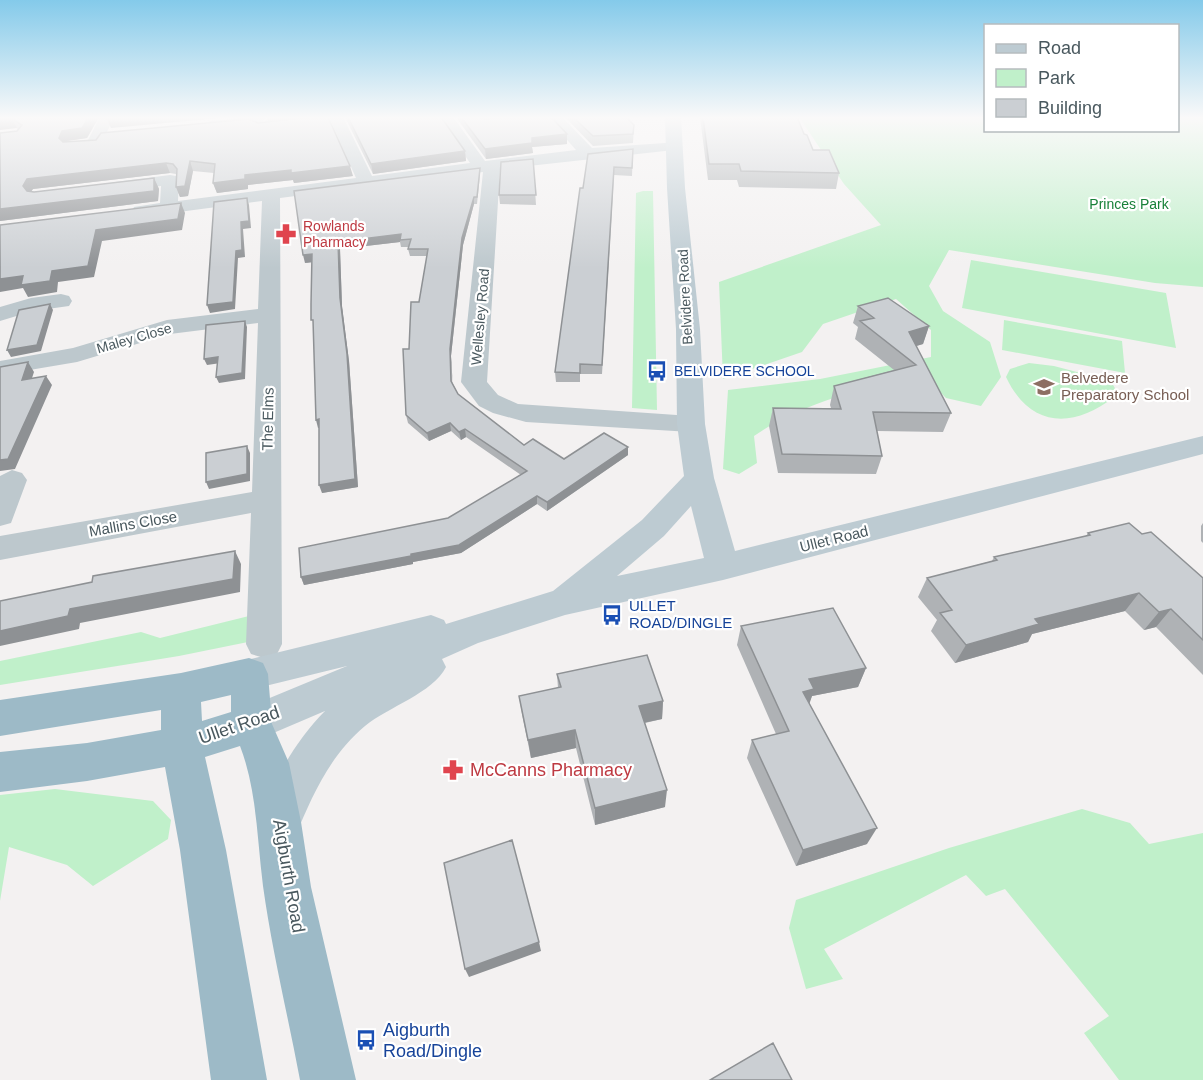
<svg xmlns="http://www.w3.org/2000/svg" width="1203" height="1080" font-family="Arial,sans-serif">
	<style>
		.green { fill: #c0f0ca }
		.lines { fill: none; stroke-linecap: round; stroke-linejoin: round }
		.minor { fill: #bdc8cd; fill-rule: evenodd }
		.secondary { fill: #bdcbd2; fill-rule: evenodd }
		.trunk { fill: #9dbac7; fill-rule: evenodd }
		.wall { fill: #afb2b5 }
		.shaded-wall { fill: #8e9194 }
		.building { fill: #cbcfd3; stroke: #8e9194; stroke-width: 1.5 }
		.labels { text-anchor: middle; stroke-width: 4.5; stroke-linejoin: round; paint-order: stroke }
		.far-park-label { font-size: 14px; fill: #188139; stroke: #fff }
		.far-health-label { font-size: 14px; fill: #be3a42; stroke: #fff; text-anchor: start }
		.far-street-label { font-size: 14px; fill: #49585e; stroke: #fff }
		.far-transit-label { font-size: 14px; fill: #164399; stroke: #fff; text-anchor: start }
		.education-label { font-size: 15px; fill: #785e54; stroke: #fff; text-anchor: start }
		.street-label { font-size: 15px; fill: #49585e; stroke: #fff }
		.transit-label { font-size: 15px; fill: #164399; stroke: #fff; text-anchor: start }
		.near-street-label { font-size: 18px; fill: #49585e; stroke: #fff }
		.near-health-label { font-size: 18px; fill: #be3a42; stroke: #fff; text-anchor: start }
		.near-transit-label { font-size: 18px; fill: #164399; stroke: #fff; text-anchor: start }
	</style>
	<rect width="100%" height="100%" fill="#f3f1f1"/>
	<path class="green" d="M799 117H985L986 130H1178V117H1203V287L1155 283 949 250 929 286 943 311 990 342 1001 377 981 406 946 398 921 373H910C858 391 800 404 754 436L757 463 739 474 723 469 728 390 820 379 931 357V330L896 299 823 324 802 352 723 379 719 282 881 225 844 184Z
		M643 191H653L657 410 632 408 636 193Z
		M971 260 1166 293 1176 348 962 308Z
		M1004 320 1122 341 1125 373 1002 350Z
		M1029 363 1054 366 1107 380 1112 383 1116 390 1114 397C1073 429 1030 428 1006 377L1010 369Z
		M249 616 248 642 179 656 0 685V661L141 632 160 638Z
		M55 789 153 801 171 820 168 839 93 886 67 865 9 847 0 901V795Z
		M1082 809 1130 823 1149 844 1203 833V1080H1119L1084 1033 1109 1016 1005 889 986 896 966 875 824 949 843 979 806 989 789 928 796 900 949 848Z"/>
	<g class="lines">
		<path class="minor" d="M100 117H114L100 147 67 149 65 146 67 143 88 140Z
			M249 117H268C259 127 211 135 202 126L210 121Z
			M329 117H343L372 176 470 163 439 117H453L485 161 576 150 547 117H562L592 148 680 142 682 145 680 148 674 150 500 169 487 382 498 395 518 404 691 416 701 418 704 424 701 430 691 432 526 422 493 413 479 406 461 382 483 172 280 198 282 644 277 654 264 658 251 654 246 644 251 513 0 560V536L252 492 258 323 170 334 77 362 0 375V361L73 348 167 320 258 309 262 201 141 217 134 215 132 211 134 207 160 203 161 186 115 192 109 191 106 187 109 183 115 182 170 175 176 176 179 180 178 201 356 178Z
			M61 294 69 296 72 301 69 306 33 311 0 321V307L31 298Z
			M12 470 22 473 27 480 11 523 0 526V476Z"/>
		<path class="secondary" d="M665 117H681L685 188 700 329 705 424 714 478 735 551 1203 436V454L723 580 565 615 478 643 442 659 446 667C433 693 388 707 365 726 330 755 312 796 295 837L279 844 263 837 257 822C274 781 294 742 325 711L252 742 238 737 232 724 238 711 347 666 249 690 235 685 230 674 235 663 431 615 444 620 446 624 553 591 642 520 684 476 677 424 676 329 667 188ZM691 506 704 558 617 576 664 536Z"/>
		<path class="trunk" d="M249 658 263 663 268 674 272 724 289 763 301 822 311 887 356 1080H300C288 1016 272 951 263 886 257 839 257 790 240 746L205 757 226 850 267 1080H211L180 850 165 767 87 781 0 792V752L87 743 161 730V710L0 736V700L181 673ZM231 695V712L202 721 201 702Z"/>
	</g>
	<path class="wall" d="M0 117H99L87 138 66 141 353 176 294 183 293 180 248 185V189L217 193 213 183 214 173 193 171 188 196 180 197 176 187V174L170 173 33 189 31 191 34 192 154 178 159 189 158 201 0 221V133L17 131 18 129Z
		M345 117H441L465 151 466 161 373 174Z
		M456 117H551L567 134V144L532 147 533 153 486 159Z
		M565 117H626L634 125 633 143 593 146Z
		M700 117H797L804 134 813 150 839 173 836 189 739 187 737 180H708Z
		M633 149 632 176 614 175 602 374H580V382H556L555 372 583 188Z
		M533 159 536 205 500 204 499 195Z
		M480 175 477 204H474L463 245 451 356 452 382 458 394 524 445 564 459 628 447V455L547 511 537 504 461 553 413 562V564L304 585 301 577 448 518 521 475 466 437 461 440 451 431 429 441 408 423 406 415 409 349 419 302 427 256H410L408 249 409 247H401L400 242 340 249 342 306 349 361 358 487 322 493 312 262 305 263Z
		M858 306 929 326 923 344 916 346 951 413 943 432 877 431 882 456 876 474 778 473 769 426 773 408H831L830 405 834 386 894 370 855 339 858 327 853 323Z
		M1203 523V543L1201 541V526Z
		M1088 533 1142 534 1203 578V675L1156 627 1144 630 1125 611 1032 634 1028 642 955 663 931 631 937 620 918 597 927 578 992 561 994 557 1086 536Z
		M741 626 866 668 858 687 812 696 809 703 867 844 796 866 747 758 752 740 776 734 737 645Z
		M557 674 663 701 662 719 645 723 665 807 595 825 576 748 531 758 522 714 519 696 558 688Z"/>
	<path class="shaded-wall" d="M89 117H99L87 138 67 141 63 147 59 138 62 131Z
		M132 117H230L111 128 107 119Z
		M267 117H304L268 121Z
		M12 119 17 128 0 130V120Z
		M567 134V144L532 147 533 153 486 159 485 149 532 138Z
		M465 151 466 161 373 174 371 164Z
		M190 161 193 171 188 196 180 197 176 187Z
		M166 163 170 173 33 189 28 196 23 186 27 179Z
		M350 166 353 176 294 183 293 180 248 185V189L217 193 213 183 245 175 291 170Z
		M154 178 159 189 158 201 0 221V209Z
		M474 197V204L463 245 451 356 453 389 450 349 462 238Z
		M247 198 249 205 251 228 243 229 245 257 238 258 235 309 210 313 207 305 236 251 241 222Z
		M181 203 185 213 182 230 102 241 94 277 58 282 57 292 28 297 23 288 0 292V279L52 271 96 230Z
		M401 234 400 242 340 249 342 306 349 361 358 487 322 493 319 485 340 298 338 242Z
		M312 254 314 262 305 263 303 255Z
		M50 304 53 310 41 351 11 357 7 350Z
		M245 321 247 327 245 379 219 383 216 377Z
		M929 326 923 344 903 350 909 332Z
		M218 357 221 363 207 365 204 359Z
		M28 362 34 372 28 390 22 380Z
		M46 376 52 385 15 469 0 471V460Z
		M319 419 322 427 318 428 316 420Z
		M450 423 451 431 429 441 427 433Z
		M465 429 466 437 461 440 459 432Z
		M247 446 250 453V481L209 489 206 482Z
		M628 447V455L547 511V502Z
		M537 496V504L461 553 413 562V564L304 585 301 577 411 554Z
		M235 551 241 564 240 592 80 623 79 629 0 646V631L70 609Z
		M1139 593 1125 611 1032 634 1028 642 955 663 966 645 1035 619Z
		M1171 609 1156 627 1144 630 1159 612Z
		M866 668 858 687 812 696 808 708 803 692 809 679Z
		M663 701 662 719 638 724 639 706Z
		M575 730 576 748 531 758 528 740Z
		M667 790 665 807 595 825V808Z
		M877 828 867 844 796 866 803 850Z
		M539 942 541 951 469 977 465 969Z"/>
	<path class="building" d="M0 117H89L82 128 62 131 59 138 63 142 96 140 101 133 249 119 258 123 309 117H328L350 166 291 173V170L245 175V179L213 183 215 164 190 161 185 186 176 187 177 169 173 164 166 163 27 179 23 186 27 191 34 192 154 178V191L0 209V133L17 131 22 125 12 119 0 120Z
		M108 117H132L107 119Z
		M348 117H441L465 151 371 164Z
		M461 117H480L485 119 505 117H551L567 134 532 138V143L485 149Z
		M573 117H626L634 125 633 134 593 136Z
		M703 117H797L804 134 807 135 813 150H829L839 173 741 171 739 164H709Z
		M633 149 632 168 614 167 602 365 580 364V373L555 372 580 188H583L588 154Z
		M533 159 536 195H499L501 162Z
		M480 168 477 197H474L462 238 450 349 451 381 458 394 524 445 533 439 564 459 604 433 628 447 547 502 537 496 459 545 411 554V556L301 577 299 548 448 518 527 471 465 429 459 432 450 423 427 433 406 415 403 349H409L411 302H419L428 249H408L411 239 400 240 401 234 338 242 340 298 347 354 355 479 319 485V419L316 420 313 320H311V304L312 254 303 255 294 191Z
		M247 198 249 221 241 222 242 250 236 251 233 302 207 305 214 202Z
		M181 203 178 219 96 230 88 266 52 271 50 281 21 285 23 276 0 279V225Z
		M888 298 929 326 909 332 951 413 873 412 882 456 782 454 773 408 841 409 834 386 916 365 860 321 874 318 858 306Z
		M50 304 37 345 7 350 19 310Z
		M245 321 242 373 216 377 218 357 204 359 206 325Z
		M28 362 22 380 46 376 8 459 0 460V367Z
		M247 446V474L206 482V453Z
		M1129 523 1142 534 1151 532 1203 578V640L1171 609 1159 612 1139 593 1035 619 1039 624 966 645 940 613 952 610 927 578 997 560 994 557 1090 535 1088 533Z
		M235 551 233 579 70 609 68 616 0 631V601L92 582 93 576Z
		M833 608 866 668 809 679 814 689 803 692 877 828 803 850 752 740 789 731 741 626Z
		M647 655 663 701 639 706 667 790 595 808 575 730 528 740 519 696 561 687 557 674Z
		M512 840 539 942 465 969 444 863Z
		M773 1043 792 1080H710Z"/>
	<linearGradient id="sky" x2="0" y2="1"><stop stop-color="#84caea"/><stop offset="0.44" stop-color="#faf9f9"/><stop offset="1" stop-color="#faf9f9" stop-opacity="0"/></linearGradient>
	<rect width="1203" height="268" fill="url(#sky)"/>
	<defs>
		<g id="pharmacy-bare" transform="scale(1.62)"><path d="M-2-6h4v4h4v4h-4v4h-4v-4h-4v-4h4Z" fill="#e0444e" stroke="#fff" stroke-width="2.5" paint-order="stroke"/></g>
		<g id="bus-bare" transform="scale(1.62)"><path d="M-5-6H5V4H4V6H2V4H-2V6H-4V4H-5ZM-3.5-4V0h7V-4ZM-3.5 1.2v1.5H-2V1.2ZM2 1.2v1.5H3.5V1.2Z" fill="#1a4fb4" stroke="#fff" stroke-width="2.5" paint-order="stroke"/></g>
		<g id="school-bare" transform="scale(1.62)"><path d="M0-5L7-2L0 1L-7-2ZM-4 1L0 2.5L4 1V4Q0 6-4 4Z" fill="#8d6e63" stroke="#fff" stroke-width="2.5" paint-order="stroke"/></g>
	</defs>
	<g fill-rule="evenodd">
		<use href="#pharmacy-bare" x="286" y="234"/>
		<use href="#bus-bare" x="657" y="371"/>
		<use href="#school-bare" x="1044" y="387"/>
		<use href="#bus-bare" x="612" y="615"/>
		<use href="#pharmacy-bare" x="453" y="770"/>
		<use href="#bus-bare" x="366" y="1040"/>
	</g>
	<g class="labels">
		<g class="far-park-label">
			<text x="1129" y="209">Princes Park</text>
		</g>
		<g class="far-health-label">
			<text x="303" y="231">Rowlands<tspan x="303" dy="16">Pharmacy</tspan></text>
		</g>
		<g class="far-street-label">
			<text transform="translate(685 297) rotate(-93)" y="5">Belvidere Road</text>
			<text transform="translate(480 317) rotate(-85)" y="5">Wellesley Road</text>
			<text transform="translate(134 338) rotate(-16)" y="5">Maley Close</text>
		</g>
		<g class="far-transit-label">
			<text x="674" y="376">BELVIDERE SCHOOL</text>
		</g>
		<g class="education-label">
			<text x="1061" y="383">Belvedere<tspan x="1061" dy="17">Preparatory School</tspan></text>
		</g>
		<g class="street-label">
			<text transform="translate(268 419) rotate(-89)" y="5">The Elms</text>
			<text transform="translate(133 524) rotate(-10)" y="5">Mallins Close</text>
			<text transform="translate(834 539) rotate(-14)" y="5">Ullet Road</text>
		</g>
		<g class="transit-label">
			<text x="629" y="611">ULLET<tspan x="629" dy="17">ROAD/DINGLE</tspan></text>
		</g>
		<g class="near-street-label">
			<text transform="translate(239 725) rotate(-19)" y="6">Ullet Road</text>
			<text transform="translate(289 876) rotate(80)" y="6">Aigburth Road</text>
		</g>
		<g class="near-health-label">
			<text x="470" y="776">McCanns Pharmacy</text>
		</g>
		<g class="near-transit-label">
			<text x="383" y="1036">Aigburth<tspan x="383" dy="21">Road/Dingle</tspan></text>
		</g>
	</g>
	<rect x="984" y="24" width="195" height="108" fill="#ffffff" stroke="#b6bcbf" stroke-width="1.5"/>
	<rect x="996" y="44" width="30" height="9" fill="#bdcbd2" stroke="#b6bcbf" stroke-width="1.5"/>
	<text x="1038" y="54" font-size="18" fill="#49585e">Road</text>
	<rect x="996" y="69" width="30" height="18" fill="#c0f0ca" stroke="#b6bcbf" stroke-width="1.5"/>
	<text x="1038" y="84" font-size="18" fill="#49585e">Park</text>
	<rect x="996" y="99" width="30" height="18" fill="#cbcfd3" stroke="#b6bcbf" stroke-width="1.5"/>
	<text x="1038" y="114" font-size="18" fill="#49585e">Building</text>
</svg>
